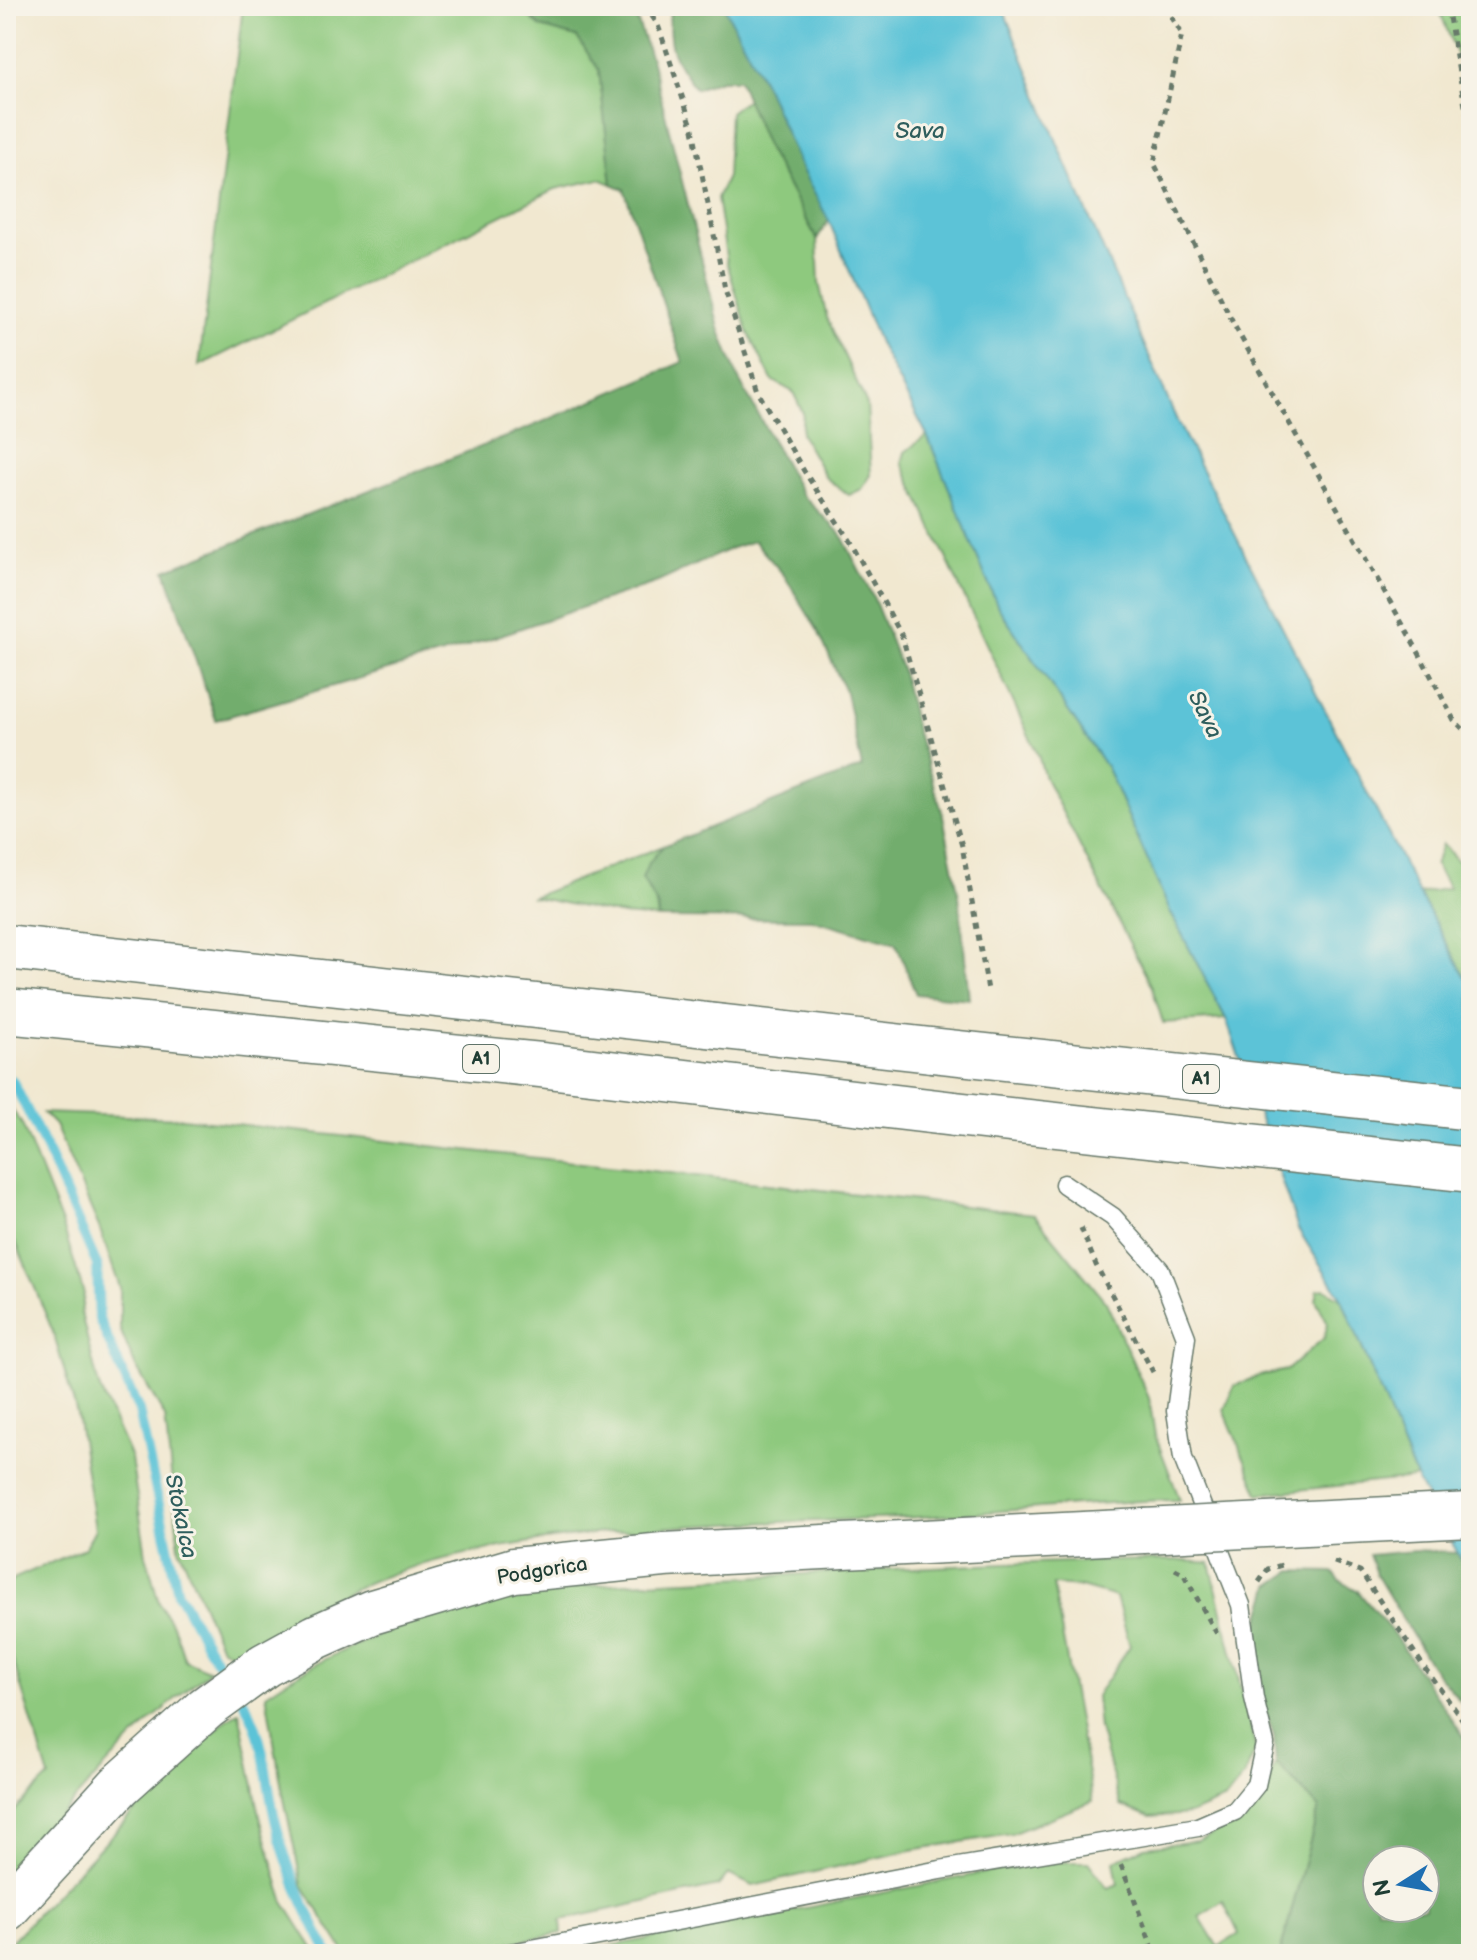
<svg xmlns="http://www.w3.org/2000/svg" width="1477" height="1960" font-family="'Balsamiq Sans',sans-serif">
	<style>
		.green { fill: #8ec97e; stroke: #568359; stroke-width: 2; fill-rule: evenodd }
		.forest { fill: #72ad6d; stroke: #487550; stroke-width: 2; fill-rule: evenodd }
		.water { fill: #5bc3d7; stroke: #3d8086; stroke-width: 2 }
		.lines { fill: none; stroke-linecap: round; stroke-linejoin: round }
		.stream { stroke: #5bc3d7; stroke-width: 10 }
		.lane-casing { stroke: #68796b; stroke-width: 21 }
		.secondary-casing { stroke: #68796b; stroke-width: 47 }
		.highway-casing { stroke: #68796b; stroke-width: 47 }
		.path { stroke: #68796b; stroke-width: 5; stroke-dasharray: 6 6; stroke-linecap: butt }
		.lane { stroke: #fff; stroke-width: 18 }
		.secondary { stroke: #fff; stroke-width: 44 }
		.highway { stroke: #fff; stroke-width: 44 }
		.secondary-bridge-casing { stroke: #68796b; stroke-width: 47; stroke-linecap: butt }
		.highway-bridge-casing { stroke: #68796b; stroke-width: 47; stroke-linecap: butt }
		.secondary-bridge { stroke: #fff; stroke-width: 44 }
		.highway-bridge { stroke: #fff; stroke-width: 44 }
		.labels { text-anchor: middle; stroke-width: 6; stroke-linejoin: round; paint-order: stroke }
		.shield { fill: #f7f3e8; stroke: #60746a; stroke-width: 2 }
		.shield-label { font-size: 18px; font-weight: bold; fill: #1f3d34 }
		.street-label { font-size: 20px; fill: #1f3d34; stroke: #f7f3e8 }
		.water-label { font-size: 22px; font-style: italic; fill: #2e5e5d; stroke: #f7f3e8 }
	</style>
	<rect width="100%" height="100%" fill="#f7f3e8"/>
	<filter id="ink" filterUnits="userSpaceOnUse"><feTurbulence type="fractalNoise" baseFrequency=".0125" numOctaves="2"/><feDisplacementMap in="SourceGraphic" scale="16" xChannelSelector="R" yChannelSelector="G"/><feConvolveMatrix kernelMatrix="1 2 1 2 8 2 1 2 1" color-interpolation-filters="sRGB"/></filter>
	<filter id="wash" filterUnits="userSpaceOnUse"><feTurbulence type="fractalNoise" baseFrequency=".006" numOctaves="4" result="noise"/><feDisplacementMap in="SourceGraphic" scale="32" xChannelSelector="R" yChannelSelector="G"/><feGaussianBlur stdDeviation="1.8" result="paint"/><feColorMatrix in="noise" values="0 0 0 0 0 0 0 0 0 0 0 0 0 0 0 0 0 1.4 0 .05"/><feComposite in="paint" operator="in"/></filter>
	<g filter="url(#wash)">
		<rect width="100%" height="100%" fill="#f1e8d0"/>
		<path class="green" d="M243 6H519L541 27 577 37 599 70 612 184 600 179 555 189 199 366Z
			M1438 6H1471V93Z
			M747 99 765 144 817 239 819 283 827 318 867 405 871 475 862 489 849 495 826 478 801 434 803 413 793 392 772 380 748 332 727 263 717 198 727 177 730 112Z
			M927 435 998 607 1107 768 1170 911 1226 1019 1163 1023 1152 987 1045 778 1038 755 902 463 905 452Z
			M1442 844 1471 875V987L1419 894 1449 888 1435 865Z
			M663 846 649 863 658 918 623 915 533 897Z
			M6 1102 21 1122 63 1226 84 1294 81 1313 99 1387 131 1458 146 1555 159 1603 175 1630 185 1660 210 1671C132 1729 71 1805 6 1876V1819L49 1777 6 1638V1587L13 1579 85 1548 95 1529 77 1414 53 1332 18 1247 6 1227Z
			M43 1113 182 1118 1034 1214 1106 1302 1149 1398 1155 1435 1180 1500C1087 1501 994 1514 901 1518 738 1524 571 1523 413 1567 348 1585 291 1622 234 1656L220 1646 179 1548 165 1417 134 1363 120 1329V1288L99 1227 55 1125Z
			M1325 1289 1342 1299 1416 1478 1259 1494 1224 1410 1234 1386 1259 1376 1287 1370 1324 1338 1328 1323 1316 1300 1318 1290Z
			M1173 1560 1210 1563 1256 1749 1244 1776 1226 1799 1190 1814 1150 1817 1121 1806 1099 1729 1096 1696 1130 1646 1116 1597 1081 1587 1053 1585 1093 1801 1011 1834 911 1850 753 1886 728 1874 718 1886 561 1920 562 1933 449 1954H346L302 1885 282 1789 266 1694C336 1646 452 1602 537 1591 618 1581 703 1580 785 1575 914 1567 1044 1561 1173 1560Z
			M239 1712 261 1821 284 1902 317 1954H6V1947L161 1783 224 1722Z
			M1276 1763 1319 1808 1280 1954H570L994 1871 1056 1862H1088L1108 1888 1118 1884 1114 1861 1145 1847 1197 1841 1226 1828 1253 1808ZM1223 1901 1239 1934 1218 1947 1199 1916Z"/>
		<path class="forest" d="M519 6H629L636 17 652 62 719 328 738 378 802 495 841 534 874 599 901 668 916 730 942 811 959 896 969 999 916 994 896 943 811 919 658 918V907L642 878 649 863 663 846 862 767 846 693 818 631 784 575 754 541 732 548 658 582 456 650 216 720 165 570 526 429 683 362 624 189 612 184 599 70 577 37 541 27Z
			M670 6H724L767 89 798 162 829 220 817 239 765 144 739 80H720L696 89C671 55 667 48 670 6Z
			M1414 1551 1457 1553 1471 1577V1714L1431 1666 1376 1574 1369 1555Z
			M1292 1571 1333 1572 1340 1581 1357 1590 1393 1633 1471 1747V1954H1280L1319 1808 1276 1763 1274 1736 1262 1702 1257 1667 1255 1636 1270 1586ZM1377 1860H1425V1908H1377Z"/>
		<path class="water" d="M724 6H1002L1059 147 1178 423 1419 894 1471 987V1577L1416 1478 1342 1299 1298 1229 1226 1019 1170 911 1107 768 998 607 927 435 880 345 829 221 798 162 767 89Z"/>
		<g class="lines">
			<path class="stream" d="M12 1080 45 1146 97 1265 99 1319 139 1411 178 1593 210 1651 228 1677
				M239 1694C266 1732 265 1779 276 1823 287 1870 306 1912 329 1954"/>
		</g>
	</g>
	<g filter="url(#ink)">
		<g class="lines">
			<g class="lane-casing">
				<path id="lane" d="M506 1954 940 1870 1198 1827 1235 1811 1256 1785 1265 1744 1254 1698 1241 1605 1183 1458 1176 1411 1186 1337 1160 1270 1113 1217 1064 1184"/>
			</g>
			<g class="secondary-casing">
				<path id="secondary" d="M6 1909 119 1786 206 1708 265 1665 316 1637 372 1612 514 1570 664 1555 1144 1531"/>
			</g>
			<g class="highway-casing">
				<path id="highway" d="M6 947 931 1050
					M6 1011 541 1065 955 1114"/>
			</g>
			<path class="path" d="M645 6 658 25 693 129 725 290 758 392 804 471 851 543 902 636 962 846 988 990
				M1165 6 1182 34 1154 163 1234 325 1419 653 1454 720 1471 737
				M1447 6 1471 139
				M1081 1228 1096 1265 1153 1372
				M1334 1562 1360 1571 1424 1667 1471 1731
				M1175 1569 1183 1573 1217 1634
				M1259 1582 1268 1569 1282 1565
				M1121 1865 1155 1954"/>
			<use href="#lane" class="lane"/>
			<use href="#secondary" class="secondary"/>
			<use href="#highway" class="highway"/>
			<g class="secondary-bridge-casing">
				<path id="secondary-bridge" d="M1144 1531 1471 1515"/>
			</g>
			<g class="highway-bridge-casing">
				<path id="highway-bridge" d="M931 1050 1471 1108
					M955 1114 1471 1170"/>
			</g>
			<use href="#secondary-bridge" class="secondary-bridge"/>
			<use href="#highway-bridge" class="highway-bridge"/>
		</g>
	</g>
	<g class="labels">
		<g class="shield">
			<rect x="463" y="1045" width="36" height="28" rx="6"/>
			<rect x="1183" y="1065" width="36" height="28" rx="6"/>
		</g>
		<g class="shield-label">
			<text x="481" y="1065">A1</text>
			<text x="1201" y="1085">A1</text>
		</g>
		<g class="street-label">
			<text transform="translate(542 1570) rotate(-9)" y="7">Podgorica</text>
		</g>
		<g class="water-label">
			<text x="920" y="138">Sava</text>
			<text transform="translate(1206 714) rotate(64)" y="8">Sava</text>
			<text transform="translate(182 1516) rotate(78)" y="8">Stokalca</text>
		</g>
	</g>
	<rect width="1477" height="1960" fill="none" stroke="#f7f3e8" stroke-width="32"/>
	<g transform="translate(1401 1884) rotate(259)"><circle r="38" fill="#f7f3e8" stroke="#a1aaa0" stroke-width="2"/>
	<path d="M0-6L14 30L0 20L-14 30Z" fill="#1f6fb2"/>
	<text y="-12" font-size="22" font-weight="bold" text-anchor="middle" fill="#1f3d34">N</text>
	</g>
</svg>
